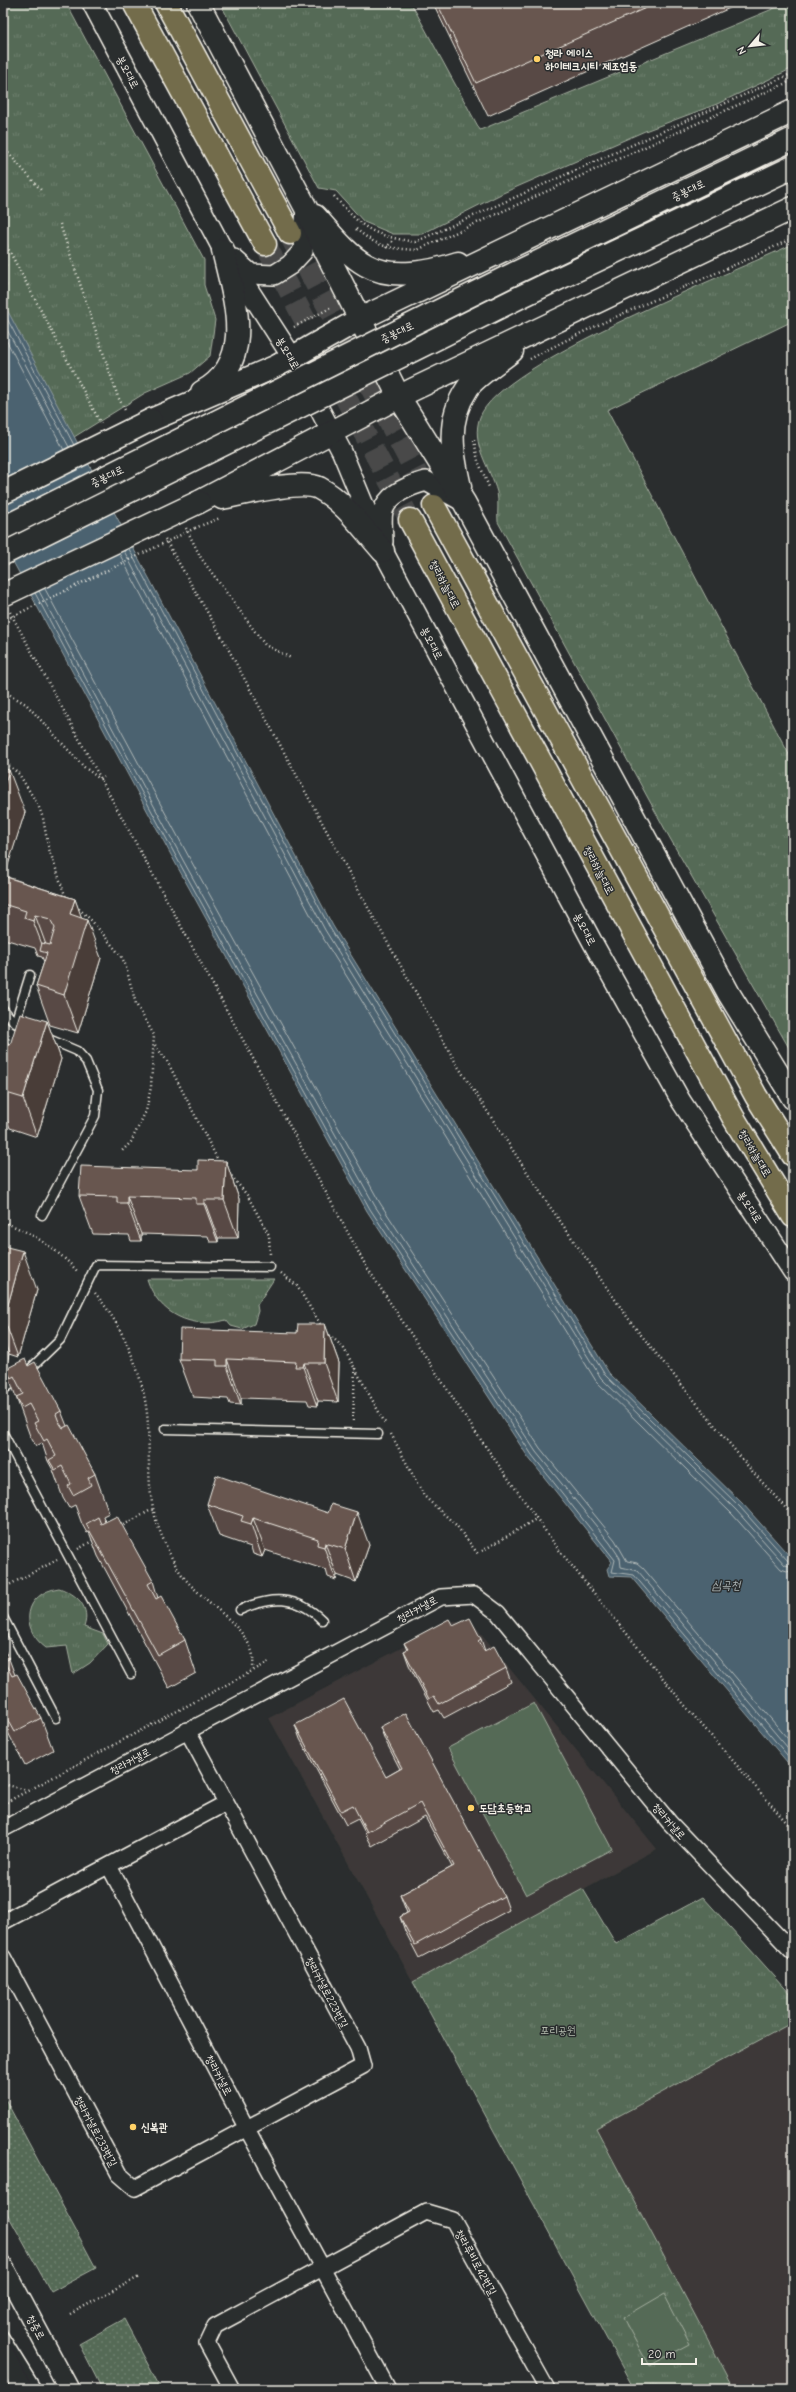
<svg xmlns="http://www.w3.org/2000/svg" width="796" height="2392" font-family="'Comic Neue','Poor Story',sans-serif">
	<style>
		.built { fill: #3c3938 }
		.grass { fill: url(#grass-dots); stroke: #a4ae9f }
		.park { fill: url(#park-tufts); stroke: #a4ae9f }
		.pitch { fill: #556a56; stroke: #a4ae9f }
		.water { fill: #4b626f; stroke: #8f9b9f }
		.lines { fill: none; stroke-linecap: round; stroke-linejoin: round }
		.shore { stroke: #b0b8b8; stroke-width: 1 }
		.trunk-tunnel { stroke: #484a4a; stroke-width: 22; stroke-dasharray: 22 11; stroke-linecap: butt }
		.service-casing { stroke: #f4f1e8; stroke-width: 11 }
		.minor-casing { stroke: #f4f1e8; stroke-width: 18 }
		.tertiary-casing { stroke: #f4f1e8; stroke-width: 22 }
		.secondary-casing { stroke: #f4f1e8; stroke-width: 25 }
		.trunk-casing { stroke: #f4f1e8; stroke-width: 25 }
		.path { stroke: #f4f1e8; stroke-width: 2.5; stroke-dasharray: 1 3; stroke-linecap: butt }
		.service { stroke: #2a2d2e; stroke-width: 8 }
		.minor { stroke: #2a2d2e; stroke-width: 15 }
		.tertiary { stroke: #2a2d2e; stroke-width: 19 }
		.secondary { stroke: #2a2d2e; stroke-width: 22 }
		.trunk { stroke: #736c4b; stroke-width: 22 }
		.secondary-bridge-casing { stroke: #f4f1e8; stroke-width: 25; stroke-linecap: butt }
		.path-bridge { stroke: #f4f1e8; stroke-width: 2.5; stroke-dasharray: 1 3; stroke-linecap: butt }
		.secondary-bridge { stroke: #2a2d2e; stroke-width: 22 }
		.wall { fill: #594a45; stroke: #f4f1e8 }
		.shaded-wall { fill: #483c38; stroke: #f4f1e8 }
		.building { fill: #675650; stroke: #f4f1e8 }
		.poi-dot { fill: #ffd166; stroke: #2a2d2e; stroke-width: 1.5 }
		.labels { text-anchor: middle; stroke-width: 3; stroke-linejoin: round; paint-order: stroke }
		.poi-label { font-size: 11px; font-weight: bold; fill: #f4f1e8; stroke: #2a2d2e; text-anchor: start }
		.street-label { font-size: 11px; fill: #f4f1e8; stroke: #2a2d2e }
		.park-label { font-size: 11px; fill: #b4bbae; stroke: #2a2d2e }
		.water-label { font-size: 12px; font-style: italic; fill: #b0b8b8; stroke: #2a2d2e }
	</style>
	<defs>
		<pattern id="grass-dots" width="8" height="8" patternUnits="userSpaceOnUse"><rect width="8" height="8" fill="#556a56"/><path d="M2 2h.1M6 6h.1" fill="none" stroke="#6e806e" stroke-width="1.8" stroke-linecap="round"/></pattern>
		<pattern id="park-tufts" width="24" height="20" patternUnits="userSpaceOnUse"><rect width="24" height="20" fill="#556a56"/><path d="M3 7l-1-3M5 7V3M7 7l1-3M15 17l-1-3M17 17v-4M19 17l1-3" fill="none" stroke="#6e806e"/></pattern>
	</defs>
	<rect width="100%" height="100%" fill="#2a2d2e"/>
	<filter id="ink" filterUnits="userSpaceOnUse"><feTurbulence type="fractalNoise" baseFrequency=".025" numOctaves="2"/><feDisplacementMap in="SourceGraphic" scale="8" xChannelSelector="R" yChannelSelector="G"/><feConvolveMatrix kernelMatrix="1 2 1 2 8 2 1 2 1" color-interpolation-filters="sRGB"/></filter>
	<g filter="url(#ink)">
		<path class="built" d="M452 1621 475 1626 657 1849 413 1982 269 1718Z
			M793 2022V2389H734L596 2128Z"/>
		<path class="grass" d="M3 2095 96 2268 51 2292 3 2206Z
			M124 2319 161 2389H102L79 2344Z"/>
		<path class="park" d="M3 3H66L204 260V285L215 320 210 356 190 373 145 393 3 481Z
			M220 3H411L480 130 787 3H793V68L717 104 645 131 503 193 422 234H393L364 222 336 191 319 188Z
			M793 244V321L607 410 793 762V1055L667 833 498 522C497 513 499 501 497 492 490 467 470 444 480 417 499 363 735 272 793 244Z
			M147 1279H274L257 1305 258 1311 254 1324 242 1329 231 1326 226 1320C192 1330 158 1314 147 1279Z
			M59 1588C77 1594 91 1607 84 1627L103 1634 108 1644 90 1663 73 1674 67 1646 46 1648C19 1628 24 1593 59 1588Z
			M583 1889 616 1944 703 1897 793 1997V2022L596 2128 734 2389H634L413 1982Z"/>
		<path class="pitch" d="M534 1703 612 1849 526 1895 448 1748Z
			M664 2294 690 2344 649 2366 623 2318Z"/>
		<path class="water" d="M3 302 333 926 609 1373 743 1504 793 1560V1769L631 1577 609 1576 607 1569 612 1562 528 1457 367 1211 177 866 3 543Z"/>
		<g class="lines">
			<path class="shore" d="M3 311 74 445
				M3 322 69 447
				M3 334 64 450
				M129 549 330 928 605 1375 740 1507 788 1561 793 1562
				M124 551 325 930 601 1378 736 1510 785 1565 793 1567
				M119 553 320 933 596 1381 732 1514 781 1569 793 1573
				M45 589 190 859 380 1203 540 1448 615 1540 627 1561 637 1563 643 1568 793 1745
				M39 591 184 862 375 1206 536 1452 610 1543 620 1558 621 1567 638 1571 793 1754
				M35 593 180 864 370 1209 532 1455 615 1560 612 1572 634 1575 793 1762"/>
			<path class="trunk-tunnel" d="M291 237 434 506
				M265 244 410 520"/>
			<g class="service-casing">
				<path id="service" d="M3 1009 15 1023 26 1030
					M15 1023 30 975
					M42 1215 95 1116 98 1090 86 1061 77 1051 44 1037
					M28 1371 60 1340 96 1265 270 1267
					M3 1377 10 1385 19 1378
					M3 1390 10 1385
					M165 1429 378 1434
					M3 1433 131 1674
					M240 1610C270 1596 297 1595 322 1620
					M3 1617 56 1718
					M3 2334 37 2389"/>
			</g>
			<g class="minor-casing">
				<path id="minor" d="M3 1829 441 1597 474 1595 498 1613 670 1823 793 1952
					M109 1866 246 2127 388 2389
					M3 1922 226 1803
					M3 1957 119 2174 135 2188 363 2066 358 2048 187 1730
					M232 2389 207 2343 215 2326 426 2212 453 2220 547 2389"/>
			</g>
			<g class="tertiary-casing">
				<path id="tertiary" d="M92 3 223 250 292 357 342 452 383 551 593 943 681 1101 793 1272
					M234 259 251 274 274 275 290 265 303 251 306 208
					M383 542C383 533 381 520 383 511 388 494 411 485 426 481L464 502
					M3 2266 69 2389
					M3 2351 22 2389"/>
			</g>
			<g class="secondary-casing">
				<path id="secondary" d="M198 3 306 208 322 244 399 397 464 502 729 994 793 1098
					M315 216C330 232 346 254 366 265 392 280 431 272 458 263
					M202 392C257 362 234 298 223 250
					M151 420 277 366 360 319 793 111
					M460 487C452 453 446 420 467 389 473 378 501 360 512 351
					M222 498C243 494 301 479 319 488 345 502 364 530 383 551
					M199 502 412 390 793 208"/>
			</g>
			<g class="trunk-casing">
				<path id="trunk" d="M134 3 265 244
					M166 3 290 233
					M434 506 756 1096 793 1155
					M410 520 733 1117 793 1216"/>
			</g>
			<path class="path" d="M3 147 41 190
				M334 196C363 229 371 235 415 242L793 73
				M60 224 118 397 125 410
				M356 229C379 248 388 248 417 250L793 80
				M3 239 101 424
				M386 248 394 239
				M294 327 332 307
				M530 359C615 313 706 280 793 238
				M474 440 478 461 489 487
				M186 528 201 558 265 645 291 658
				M195 528 220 518
				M165 539 224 641 372 915 457 1065 548 1204 633 1325 751 1470 793 1516
				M10 612 366 1266 476 1433 559 1550 687 1708 793 1830
				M3 691 26 704 84 767 100 779 104 777
				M3 760 19 774 38 805 43 818 48 846 66 898
				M76 906 92 921 121 956 125 964 136 1004 154 1035 151 1087 146 1111 131 1142 121 1152
				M155 1045 167 1061 219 1162
				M6 1047 10 1035
				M229 1173 247 1195 269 1235 270 1254
				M3 1222C33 1233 57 1249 78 1272
				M281 1273 297 1286 322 1327
				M95 1293C125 1329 146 1380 148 1426 150 1464 146 1498 161 1534 168 1550 175 1568 187 1581 206 1603 244 1625 252 1652 254 1657 253 1664 253 1670
				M326 1332 343 1347 385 1423
				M353 1421 355 1368
				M391 1434 424 1496 456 1525 478 1554
				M120 1527 153 1509
				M78 1549 94 1540
				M482 1551 536 1519
				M3 1588 57 1560
				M3 1779 7 1785 27 1790
				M3 1804 271 1661
				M70 2314 139 2277"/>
			<use href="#service" class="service"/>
			<use href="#minor" class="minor"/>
			<use href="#tertiary" class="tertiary"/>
			<use href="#secondary" class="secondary"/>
			<use href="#trunk" class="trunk"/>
			<g class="secondary-bridge-casing">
				<path id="secondary-bridge" d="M3 493 151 420
					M3 528 507 277 793 139
					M3 554 518 298 793 167
					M3 595 199 502"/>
			</g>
			<path class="path-bridge" d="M3 621 195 528"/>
			<use href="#secondary-bridge" class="secondary-bridge"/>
		</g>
		<path class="wall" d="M433 3H741L488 116Z
			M3 767 25 812 4 876 75 899 81 918 101 958 78 1033 50 1025 36 986 44 962 42 957 38 956 35 948 4 939 3 936Z
			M47 1021 61 1059 37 1137 10 1128 3 1110V1043L10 1045Z
			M226 1161 239 1199 238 1238H218V1242H210L208 1236 141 1234V1241H131L129 1235 93 1234 79 1196 198 1170Z
			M3 1246 37 1290 18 1357 9 1354 7 1362 3 1361Z
			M325 1324 339 1363 338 1402 318 1401 317 1406 309 1405 307 1400 241 1398V1405L230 1404 228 1399 193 1397 179 1359 297 1333Z
			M28 1366 61 1411 67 1426 95 1474 109 1513 103 1516 105 1522 153 1581 158 1598 185 1640 196 1673 169 1688 98 1556 89 1532 87 1533 82 1524 75 1505 69 1508 63 1498 53 1470 48 1461 42 1443 36 1446 30 1436 6 1369Z
			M207 1504 369 1545 356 1582 337 1575 336 1580 328 1577 326 1570 265 1550 262 1557 253 1554 251 1547 219 1536Z
			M453 1626 481 1639 485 1651 506 1668 511 1682 444 1718 439 1710 434 1712 409 1665 404 1651 407 1650 404 1643Z
			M3 1648 9 1659 15 1675 41 1718 53 1750 25 1765 3 1723Z
			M295 1725 386 1777 400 1769 385 1740 380 1727 504 1896 509 1910 419 1958 405 1931 400 1917 407 1913 405 1908 400 1895 452 1867 425 1817 372 1846 358 1819 346 1825 300 1739Z"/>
		<path class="shaded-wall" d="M3 767 7 777 9 770 25 812 3 881Z
			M75 899 85 927 87 920 101 958 78 1033 64 995 70 914Z
			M35 915 49 953 45 952 33 921Z
			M47 1021 61 1059 37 1137 23 1098Z
			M226 1161 239 1199 238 1238 224 1200Z
			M127 1196 141 1234V1241L127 1203Z
			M204 1200 218 1238V1242L204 1204Z
			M23 1251 37 1290 18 1357 4 1319Z
			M325 1324 339 1363 338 1402 324 1363Z
			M3 1338 9 1354 7 1362 3 1352Z
			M227 1359 241 1398V1405L227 1366Z
			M304 1363 318 1401 317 1406 303 1367Z
			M357 1512 369 1545 356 1582 345 1549Z
			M253 1518 265 1550 262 1557 251 1524Z
			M325 1543 337 1575 336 1580 324 1547Z"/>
		<path class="building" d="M437 3H657L476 83Z
			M3 768 9 770 3 790Z
			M3 876 75 899 70 914 87 920 64 995 36 986 47 953 40 951 42 943 50 945 55 928 50 919 35 915 33 921 24 918 26 911 3 904Z
			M20 1013 47 1021 23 1098 3 1092V1066L6 1056 3 1055V1043L10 1045Z
			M198 1160 226 1161 224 1200H204V1204H196V1198L127 1196V1203H117V1197L79 1196 81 1166 198 1170Z
			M3 1246 23 1251 4 1319 3 1318Z
			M298 1324H325L324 1363H304L303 1367H295L296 1362 227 1359V1366H217V1360L179 1359 180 1329 297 1333Z
			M25 1359 28 1366 35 1362 61 1411 56 1414 59 1422 63 1428 69 1425 95 1474 88 1478 91 1485 73 1495 68 1486 71 1484 62 1466 55 1470 49 1460 56 1456 47 1439 44 1441 34 1423 38 1421 29 1404 22 1408 16 1397 23 1394 14 1376 11 1378 6 1369Z
			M216 1475 328 1513 331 1504 357 1512 345 1549 325 1543 324 1547 317 1545 318 1539 253 1518 251 1524 241 1521 243 1516 207 1504Z
			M117 1516 153 1581 148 1584 156 1599 161 1596 185 1640 158 1655 86 1524 98 1517 101 1524Z
			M470 1618 481 1639 478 1641 484 1651 494 1646 506 1668 439 1704 434 1696 429 1699 404 1651 408 1649 404 1643 449 1619 453 1626Z
			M3 1648 9 1659 4 1661 12 1676 17 1674 41 1718 14 1732 3 1712Z
			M344 1699 386 1777 402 1768 380 1727 406 1713 504 1896 415 1945 400 1917 409 1912 400 1895 454 1866 420 1803 367 1832 353 1805 341 1811 295 1725Z"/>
	</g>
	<g class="poi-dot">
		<circle cx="537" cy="59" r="4"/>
		<circle cx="471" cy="1808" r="4"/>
		<circle cx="133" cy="2127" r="4"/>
	</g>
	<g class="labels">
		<g class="poi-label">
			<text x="545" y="57">청라 에이스<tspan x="545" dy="13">하이테크시티 제조업동</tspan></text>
			<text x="479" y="1812">도담초등학교</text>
			<text x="141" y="2131">신복관</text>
		</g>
		<g class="street-label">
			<text transform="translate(128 72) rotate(62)" y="4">봉오대로</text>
			<text transform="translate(688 190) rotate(-26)" y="4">중봉대로</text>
			<text transform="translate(397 332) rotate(-26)" y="4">중봉대로</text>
			<text transform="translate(288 353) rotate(60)" y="4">봉오대로</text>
			<text transform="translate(107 476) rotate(-26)" y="4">중봉대로</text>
			<text transform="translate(445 584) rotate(62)" y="4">청라하늘대로</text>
			<text transform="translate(432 643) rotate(62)" y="4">봉오대로</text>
			<text transform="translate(599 870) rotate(62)" y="4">청라하늘대로</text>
			<text transform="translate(585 929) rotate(62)" y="4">봉오대로</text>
			<text transform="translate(755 1153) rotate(59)" y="4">청라하늘대로</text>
			<text transform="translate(750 1207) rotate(57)" y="4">봉오대로</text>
			<text transform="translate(417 1609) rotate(-28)" y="4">청라커낼로</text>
			<text transform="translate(130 1761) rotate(-28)" y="4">청라커낼로</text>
			<text transform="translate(669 1821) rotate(49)" y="4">청라커낼로</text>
			<text transform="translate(327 1992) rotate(62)" y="4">청라커낼로223번길</text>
			<text transform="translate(219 2075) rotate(62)" y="4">청라커낼로</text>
			<text transform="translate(96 2131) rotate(62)" y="4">청라커낼로233번길</text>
			<text transform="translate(476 2262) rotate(61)" y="4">청라루비로42번길</text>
			<text transform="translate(36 2327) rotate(62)" y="4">청중로</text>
		</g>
		<g class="park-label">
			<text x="558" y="2034">포리공원</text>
		</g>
		<g class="water-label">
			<text x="726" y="1589">심곡천</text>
		</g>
	</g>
	<rect width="796" height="2392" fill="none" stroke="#2a2d2e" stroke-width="16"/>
	<rect x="8" y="8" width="780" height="2376" fill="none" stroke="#f4f1e8" stroke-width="1.5" filter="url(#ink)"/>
	<g transform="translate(750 46) rotate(242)" stroke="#2a2d2e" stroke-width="3" paint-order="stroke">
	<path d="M0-3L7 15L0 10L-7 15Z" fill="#f4f1e8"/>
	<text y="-6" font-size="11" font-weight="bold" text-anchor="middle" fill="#f4f1e8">N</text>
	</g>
	<path d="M642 2358v6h54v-6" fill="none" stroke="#f4f1e8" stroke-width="2"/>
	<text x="648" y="2358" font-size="12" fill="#f4f1e8" stroke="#2a2d2e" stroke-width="3" paint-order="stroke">20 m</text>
</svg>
